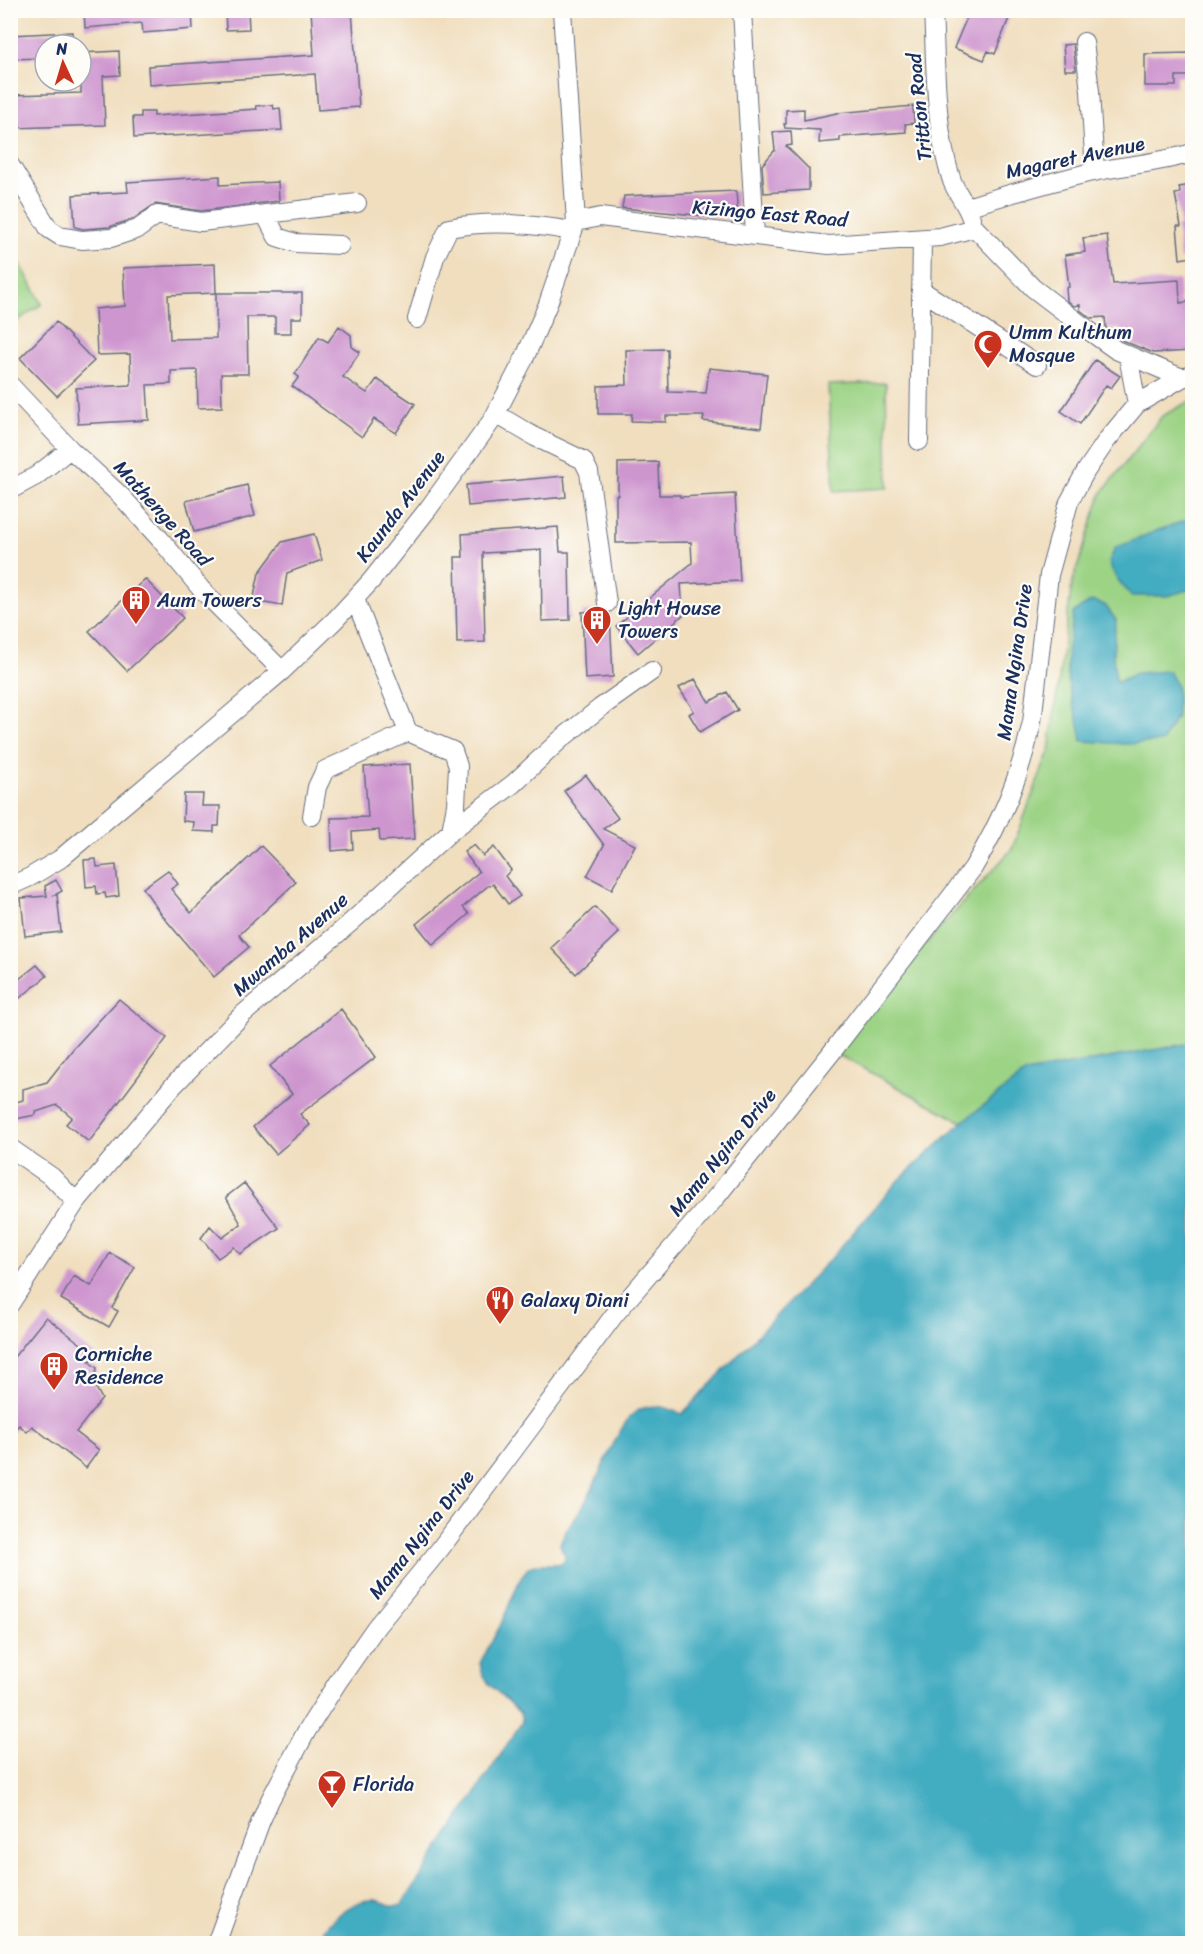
<svg xmlns="http://www.w3.org/2000/svg" width="1203" height="1954" font-family="Sriracha,sans-serif">
	<style>
		.green { fill: #9cd385; stroke: #5c8172; stroke-width: 1.5 }
		.water { fill: #42acc1; stroke: #2e6e90; stroke-width: 1.5 }
		.building { fill: #ce96cf; fill-rule: evenodd }
		.lines { fill: none; stroke-linecap: round; stroke-linejoin: round }
		.minor-casing { stroke: #666c80; stroke-width: 20 }
		.minor { stroke: #fff; stroke-width: 18 }
		.labels { text-anchor: middle; stroke-width: 4.5; stroke-linejoin: round; paint-order: stroke }
		.street-label { font-size: 20px; fill: #1b2f5e; stroke: #fdfcf7 }
		.poi-label { font-size: 20px; fill: #1b2f5e; stroke: #fdfcf7; text-anchor: start }
	</style>
	<rect width="100%" height="100%" fill="#fdfcf7"/>
	<filter id="ink" filterUnits="userSpaceOnUse"><feTurbulence type="fractalNoise" baseFrequency=".0167" numOctaves="2"/><feDisplacementMap in="SourceGraphic" scale="12" xChannelSelector="R" yChannelSelector="G"/><feConvolveMatrix kernelMatrix="1 2 1 2 8 2 1 2 1" color-interpolation-filters="sRGB"/></filter>
	<filter id="wash" filterUnits="userSpaceOnUse"><feTurbulence type="fractalNoise" baseFrequency=".008" numOctaves="4" result="noise"/><feDisplacementMap in="SourceGraphic" scale="24" xChannelSelector="R" yChannelSelector="G"/><feGaussianBlur stdDeviation="1.35" result="paint"/><feColorMatrix in="noise" values="0 0 0 0 0 0 0 0 0 0 0 0 0 0 0 0 0 1.4 0 .05"/><feComposite in="paint" operator="in"/></filter>
	<g filter="url(#wash)">
		<rect width="100%" height="100%" fill="#f0debe"/>
		<path class="green" d="M11 246 42 304 11 325H10Z
			M886 383 888 488 834 491 828 385Z
			M1192 400V1043L1026 1073 962 1122 829 1050 1012 849 1049 751 1072 584 1101 494 1162 416Z"/>
		<path class="water" d="M1192 518V589L1167 596H1131L1115 576 1109 562 1115 548 1156 531Z
			M1092 601 1105 605 1116 620 1113 654 1116 683 1136 673 1169 671 1177 686V716L1162 742 1126 744 1082 741C1080 721 1071 702 1068 682 1064 659 1070 635 1074 612Z
			M1192 1043V1943H317C323 1924 354 1898 375 1900 386 1901 391 1909 402 1905L520 1725 522 1722 520 1713 489 1684 482 1672 480 1663 501 1624 521 1577 529 1567 537 1564H556L564 1562 565 1556 560 1545C562 1533 576 1517 583 1506 596 1485 618 1425 634 1413 650 1401 666 1407 682 1414L833 1256 896 1183 962 1122 1026 1073Z"/>
		<g id="blocks">
			<path class="building" d="M84 10H192L193 29 143 33 142 23 85 28Z
				M225 10H248L249 29 226 30Z
				M311 10H352L359 107 318 110 315 74 149 85 148 66 314 55Z
				M970 10H1009V18L995 54 988 51 984 60 954 48Z
				M72 32 73 45H45V58L10 59V35Z
				M1073 44 1076 70H1065L1063 45Z
				M119 51 120 75 103 76 105 125 13 128 12 95 81 93V53Z
				M1192 53V76H1176V86H1145V54Z
				M273 105 274 109 280 108 282 130 134 138 133 117H141V112H154V116L257 109 256 106Z
				M913 106 914 123 905 124 906 132 840 137V141L819 143 820 130 785 128 784 124H786V110L804 109V120L837 113Z
				M791 131 792 145 786 146 809 169V190L764 193 762 165 775 150 773 132Z
				M220 176V185L278 182 279 201 201 211 155 204 133 219 109 227 83 229 75 227 73 195 128 192 127 182Z
				M1192 185V257L1180 259 1177 226H1181L1175 194 1180 193 1179 187Z
				M736 191 738 219 622 208 624 196Z
				M1107 235 1113 284 1179 280 1180 303 1192 301V351L1153 353 1121 340 1120 329H1106L1105 317 1091 318 1080 310V305L1074 306 1067 300 1066 288 1069 287 1065 255 1085 252 1083 238Z
				M215 264 216 293H302V318H291V333H275V317H247L248 374H221L222 407 198 408 197 370 171 371V384L147 385 149 420 78 424 76 388 131 385 130 354 97 355 95 309 125 306 123 268ZM216 293V338L170 339 168 295Z
				M56 322 94 361 57 396 20 358Z
				M339 326 351 335 352 347 360 352 343 377 367 393 377 379 415 404 396 433 374 419 362 437 292 386 299 377 295 374 319 337 328 342Z
				M667 349 668 392 706 393 709 368 767 374 761 428 703 421 704 416H666V422L631 421 632 414H598V386L627 385 626 350Z
				M1095 360 1120 376 1111 388 1106 385 1080 424 1061 411Z
				M658 462 659 495H680V497L735 494 740 581 681 584 683 615 638 653 616 626 692 563 691 542 616 543V495H618V463Z
				M564 476 566 497 468 506 466 485Z
				M247 485 255 516 194 532 186 501Z
				M558 527 560 552H569L570 620 542 621 541 550 483 553 485 642 457 643 455 557H463L462 534Z
				M314 534 322 560 287 573 282 606 253 601 259 573 282 542Z
				M145 579 183 618 127 671 89 631Z
				M599 611 603 614H610L613 677 585 679 582 612Z
				M695 679 709 702 727 692 738 710 700 732 689 714 694 711 679 688Z
				M410 764 415 839 380 841 379 830 352 832 353 849 332 851 331 818 368 817 364 767Z
				M586 775 618 818 603 829 635 845 612 889 587 876 604 845 564 791Z
				M184 794H203L202 806H220L219 826H214V832L193 831 194 822 183 821Z
				M474 845 483 856 494 847 511 870 505 876 520 896 508 904 493 884 490 886 489 885 463 907 469 914 433 945 416 924 479 872 464 852Z
				M261 846 296 882 239 935 249 947 214 977 161 914 143 888 168 870 178 884 171 889 191 913Z
				M96 859 97 867 116 865 119 896 106 898 105 893 97 894 96 886 86 887 84 860Z
				M56 880 62 891 55 895H57L61 932 25 936 21 898 47 896 45 886Z
				M595 907 619 933 576 974 551 948Z
				M37 965 47 976 10 1006V986Z
				M119 999 167 1038 89 1142 66 1124 72 1117 57 1105 36 1112V1115L10 1120V1104L23 1100V1089L47 1082 73 1049Z
				M341 1009 376 1057 300 1114 310 1125 276 1154 253 1127 292 1094 270 1066Z
				M244 1183 279 1228 240 1254 234 1247 218 1258 201 1238 210 1226 222 1238 241 1224 226 1197Z
				M110 1253 135 1267 112 1308 118 1311 109 1327 61 1299 74 1276 91 1286Z
				M46 1317 95 1355 89 1362 97 1368 94 1384 102 1399 76 1432 99 1450 86 1468 32 1426 27 1432 19 1425 10 1435V1362Z"/>
		</g>
	</g>
	<g filter="url(#ink)">
		<use href="#blocks" fill-opacity="0" stroke="#666c80" stroke-width="1.5"/>
		<g class="lines">
			<g class="minor-casing">
				<path id="minor" d="M742 10 755 235
					M933 10C936 67 934 127 952 181 957 194 967 205 971 218
					M1084 42 1090 91 1095 172
					M10 165 49 229 60 236 82 240 111 238 138 229 157 215 201 222 357 203
					M967 207C1009 194 1050 182 1092 172 1126 165 1160 163 1192 153
					M265 214 277 237 296 243 340 245
					M576 222 600 217 829 245 940 237 975 228 1033 288 1088 330 1116 350 1182 378
					M921 290 1037 365
					M417 319 435 257 449 228C490 220 531 224 573 231
					M1128 356 1137 404
					M10 385 70 449 121 496 160 539 201 589 282 671
					M496 414 535 437 583 460 589 472 607 603
					M919 441 922 239
					M10 490 36 476 70 449
					M355 599 408 732 453 751 458 766 456 805 451 831
					M312 816 317 787 325 770 408 732
					M10 886 30 877 60 859 282 671 335 620 371 581 428 509 493 419 525 357 548 304 576 222 562 10
					M10 1148 52 1177 76 1202
					M10 1304 76 1202 173 1086 242 1015 349 924 451 831 513 784 560 740 600 708 652 671
					M216 1944 260 1823 270 1800 306 1732 339 1680 376 1627 440 1549 615 1314 717 1196 832 1052 973 868C1002 820 1020 777 1032 722L1049 575 1069 502 1086 471 1107 440 1137 404 1182 378 1192 375"/>
			</g>
			<use href="#minor" class="minor"/>
		</g>
	</g>
	<defs>
		<g id="mosque-pin" transform="scale(1.5)"><path d="M0 17L-7.5 6A9.5 9.5 0 1 1 7.5 6Z" fill="#c8321e" stroke="#fdfcf7"/><path d="M3.5-4.9A6 6 0 1 0 3.5 4.9A5 5 0 1 1 3.5-4.9Z" fill="#fff"/></g>
		<g id="building-pin" transform="scale(1.5)"><path d="M0 17L-7.5 6A9.5 9.5 0 1 1 7.5 6Z" fill="#c8321e" stroke="#fdfcf7"/><path d="M-4-6H4V6H1V3H-1V6H-4ZM-2.5-4.3h1.7v1.8h-1.7ZM.8-4.3h1.7v1.8H.8ZM-2.5-1h1.7V.8h-1.7ZM.8-1h1.7V.8H.8Z" fill="#fff"/></g>
		<g id="restaurant-pin" transform="scale(1.5)"><path d="M0 17L-7.5 6A9.5 9.5 0 1 1 7.5 6Z" fill="#c8321e" stroke="#fdfcf7"/><path d="M-5-6h1v4h1v-4h1v4h1v-4h1v5L-1.5 .5V6h-2V.5L-5-1ZM5-6V6H3V1.5H1.5Q1.5-4 5-6Z" fill="#fff"/></g>
		<g id="bar-pin" transform="scale(1.5)"><path d="M0 17L-7.5 6A9.5 9.5 0 1 1 7.5 6Z" fill="#c8321e" stroke="#fdfcf7"/><path d="M-6-5H6L.8 .8V4.5H3.5V6h-7V4.5H-.8V.8Z" fill="#fff"/></g>
	</defs>
	<g fill-rule="evenodd">
		<use href="#mosque-pin" x="988" y="344"/>
		<use href="#building-pin" x="136" y="600"/>
		<use href="#building-pin" x="597" y="620"/>
		<use href="#restaurant-pin" x="500" y="1300"/>
		<use href="#building-pin" x="54" y="1366"/>
		<use href="#bar-pin" x="332" y="1784"/>
	</g>
	<g class="labels">
		<g class="street-label">
			<text transform="translate(919 107) rotate(-96)" y="7">Tritton Road</text>
			<text transform="translate(1075 157) rotate(-12)" y="7">Magaret Avenue</text>
			<text transform="translate(770 213) rotate(5)" y="7">Kizingo East Road</text>
			<text transform="translate(400 506) rotate(-53)" y="7">Kaunda Avenue</text>
			<text transform="translate(163 513) rotate(48)" y="7">Mathenge Road</text>
			<text transform="translate(1014 662) rotate(-82)" y="7">Mama Ngina Drive</text>
			<text transform="translate(290 944) rotate(-41)" y="7">Mwamba Avenue</text>
			<text transform="translate(722 1152) rotate(-51)" y="7">Mama Ngina Drive</text>
			<text transform="translate(421 1534) rotate(-52)" y="7">Mama Ngina Drive</text>
		</g>
		<g class="poi-label">
			<text x="1009" y="339">Umm Kulthum<tspan x="1009" dy="23">Mosque</tspan></text>
			<text x="157" y="607">Aum Towers</text>
			<text x="618" y="615">Light House<tspan x="618" dy="23">Towers</tspan></text>
			<text x="521" y="1307">Galaxy Diani</text>
			<text x="75" y="1361">Corniche<tspan x="75" dy="23">Residence</tspan></text>
			<text x="353" y="1791">Florida</text>
		</g>
	</g>
	<rect width="1203" height="1954" fill="none" stroke="#fdfcf7" stroke-width="36"/>
	<g transform="translate(63 63) rotate(356)"><circle r="28" fill="#fdfcf7" stroke="#a3aaba" stroke-width="1.5"/>
	<path d="M0-4.5L10 22L0 15L-10 22Z" fill="#c8321e"/>
	<text y="-9" font-size="16" font-weight="bold" text-anchor="middle" fill="#1b2f5e">N</text>
	</g>
</svg>
